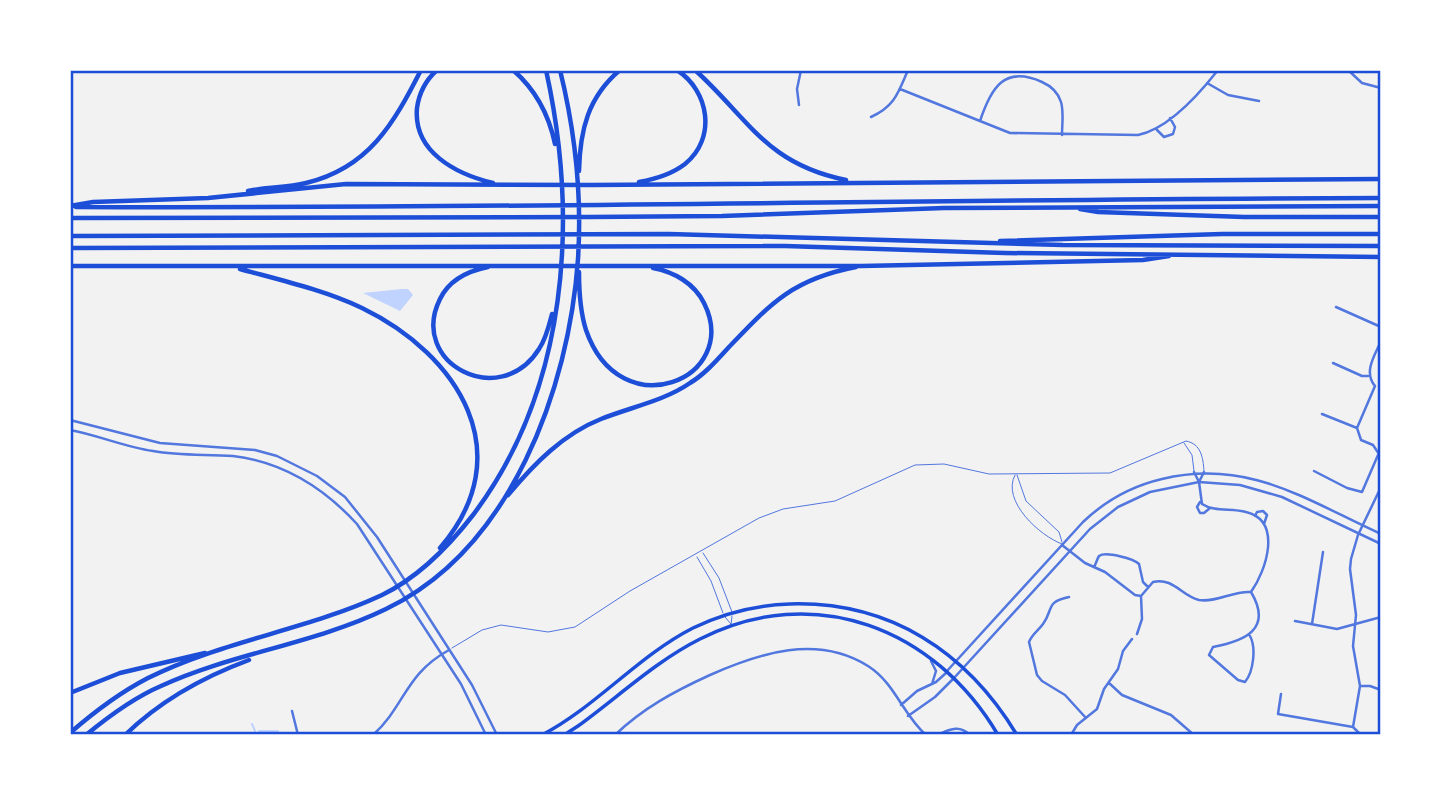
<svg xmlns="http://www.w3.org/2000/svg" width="1451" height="805" font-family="'Nunito Sans',sans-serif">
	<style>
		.water { fill: #bfd3fe }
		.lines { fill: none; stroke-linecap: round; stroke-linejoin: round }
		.stream { stroke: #bfd3fe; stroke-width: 2 }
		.service { stroke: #5277de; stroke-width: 1 }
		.minor { stroke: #5277de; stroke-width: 2.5 }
		.tertiary { stroke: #5277de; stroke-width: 2.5 }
		.secondary { stroke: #1d4ed8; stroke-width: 3.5 }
		.motorway { stroke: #1d4ed8; stroke-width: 4.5 }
		.neatline { fill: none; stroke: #1d4ed8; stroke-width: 2.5 }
	</style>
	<rect width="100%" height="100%" fill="#f2f2f2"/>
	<path class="water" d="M402 289H408L413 295 400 311 363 293Z"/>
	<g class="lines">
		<path class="stream" d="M252 724 255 731
			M259 731H278"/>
		<path class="service" d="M1184 443 1192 455 1194 471
			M1015 475C1001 501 1040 536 1062 544
			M1017 475 1026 501 1059 532 1062 542
			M703 553 719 578 732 612
			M697 557 711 581 723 613
			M725 617 731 624
			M731 625 732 616
			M452 648 482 630 501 625 548 632 575 627 630 591 759 518 783 509 835 501 915 465 944 464 989 474 1110 473 1186 441C1201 444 1203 457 1204 471"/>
		<path class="minor" d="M1348 70 1362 83 1381 88
			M1207 83 1228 95 1259 101
			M900 89 1010 133 1138 135C1168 129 1200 93 1218 70
			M799 105 797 89 801 70
			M871 117C895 106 898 93 908 70
			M980 121C991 88 1004 65 1042 82 1051 86 1058 92 1061 102 1064 112 1062 124 1062 135
			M1157 130 1164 137 1173 134 1175 127 1170 118
			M1336 307 1381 327
			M1381 341C1375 355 1363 372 1375 386L1357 428 1361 440 1373 445 1381 457
			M1333 363 1362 376H1368
			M1322 414 1357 428
			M1314 471 1347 488 1362 492 1378 455
			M1194 472 1199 482 1202 504C1214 512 1232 508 1246 512 1283 521 1266 571 1251 592 1273 629 1245 641 1213 647L1209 655 1238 680 1245 682C1254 671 1256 647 1250 636
			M1199 482 1204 472
			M1200 502 1197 507 1200 513H1204L1210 508
			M1255 516 1257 512 1263 511 1267 515 1264 524
			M1062 545 1085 563 1105 572 1135 595 1141 596
			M1094 567C1095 566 1098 557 1099 556 1106 551 1134 559 1139 564L1143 582 1148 587
			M1069 597C1045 602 1054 609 1043 624 1038 631 1032 634 1029 642L1037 675 1042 681 1065 695 1086 718
			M1295 621 1337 629 1381 617
			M1312 624 1323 552
			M1137 634 1142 619 1141 596 1153 582C1173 577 1182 596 1199 600 1215 603 1233 591 1250 592
			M931 661 936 671 932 684
			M1109 683 1122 695 1171 715 1194 735
			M1360 686 1353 646 1356 615 1350 569 1351 559 1358 535 1381 487
			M1281 694 1278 714 1353 727
			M901 705 917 691 936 682 946 673
			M292 711 298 735
			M908 716 935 697 954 678
			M1353 727 1360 686H1370L1381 690
			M1353 727 1361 735
			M373 735C405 706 405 674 449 650
			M615 735C643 708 675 691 710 675 760 653 817 634 868 666 895 683 903 715 926 735
			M937 735C949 730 959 724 970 735
			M1071 735 1077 725 1097 709 1104 689 1118 669 1123 651 1132 639"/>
		<path class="tertiary" d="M70 420 160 443 255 450 277 456 317 476 345 497 377 537 472 685 497 735
			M70 430C98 435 124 447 153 451 180 456 206 454 233 456 283 462 323 487 357 524L461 684 486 735
			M947 671 1083 522C1105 501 1132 486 1162 479 1248 458 1306 500 1381 534
			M954 678 1090 529 1118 507 1150 492 1199 482 1240 485 1282 497 1381 544"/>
		<path class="secondary" d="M542 735C597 706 638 656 693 628 724 613 756 605 790 604 890 601 967 652 1017 735
			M564 735 578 726C618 697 656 661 700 639 814 581 935 628 998 735"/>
		<path class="motorway" d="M437 70C426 80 419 93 417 108 413 152 456 174 493 183
			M513 70C536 90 549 115 555 144
			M695 70C749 119 766 164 846 180
			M579 171C580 130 588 97 620 70
			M639 182C656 179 672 174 685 164 717 138 709 91 677 70
			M248 191C267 187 287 188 306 183 369 168 394 123 421 70
			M70 206 93 202 208 198 346 184 591 185 1381 179
			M76 207C511 209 946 199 1381 198
			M1080 209 1098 212 1244 217H1381
			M70 218 589 217 722 216 944 208 1381 206
			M70 236 669 234 1063 245 1381 246
			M1000 241 1222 234H1381
			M70 248 785 246 1005 253 1381 257
			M70 266H861L1143 260 1169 256
			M488 267C468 271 449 280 440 299 408 363 500 411 539 349 546 339 549 326 552 314
			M240 269C280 280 324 290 362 308 459 355 521 454 440 548
			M579 272C579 292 580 311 586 330 620 429 742 379 704 303 694 283 674 272 653 268
			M508 495C534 464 563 434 601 419 631 407 664 401 690 383 705 374 717 360 729 347 771 303 793 279 856 267
			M70 693 120 673 205 653
			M70 733C94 712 119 693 148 678 222 641 307 630 382 595 417 578 449 546 473 515 568 389 579 220 546 70
			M86 735C109 716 133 698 161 686 233 653 314 644 386 609 511 549 569 389 578 259 582 196 575 131 560 70
			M125 735C161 700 203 677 249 660"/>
	</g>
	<rect width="1451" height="805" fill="none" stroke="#ffffff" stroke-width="144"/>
	<rect x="72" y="72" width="1307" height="661" class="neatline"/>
</svg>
